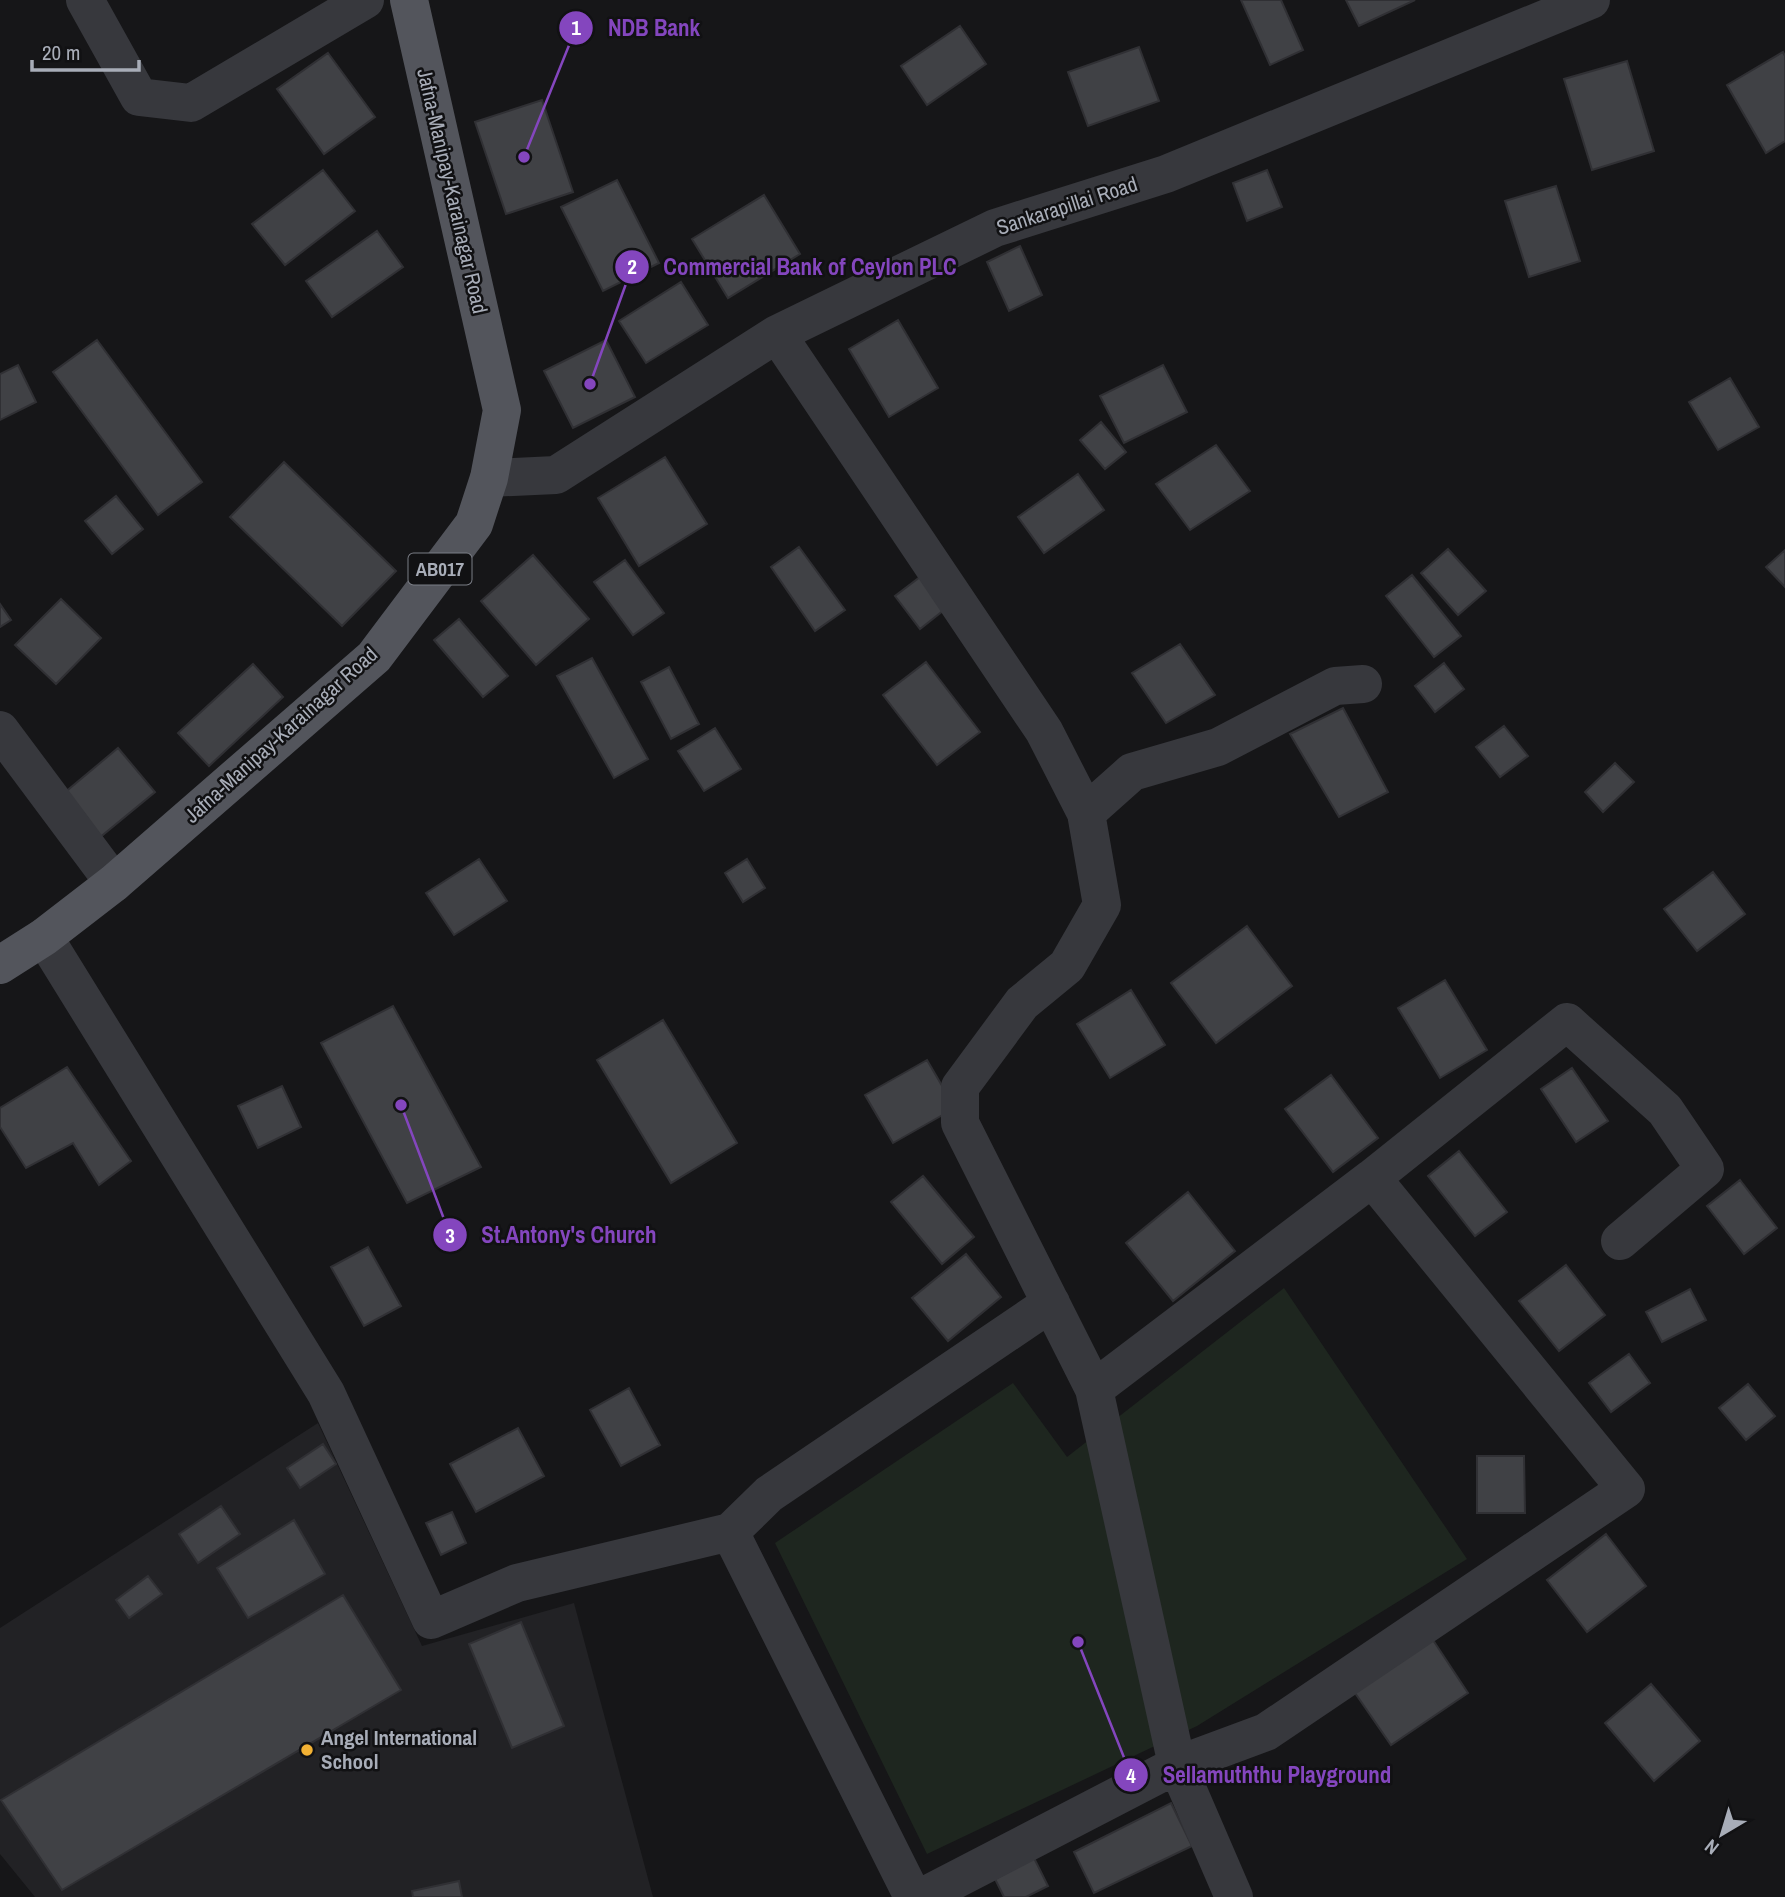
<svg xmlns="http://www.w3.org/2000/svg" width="1785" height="1897" font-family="'Archivo Narrow',sans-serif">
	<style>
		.built { fill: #222225 }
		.green { fill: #1e261f }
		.building { fill: #404145; stroke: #303034; stroke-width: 2 }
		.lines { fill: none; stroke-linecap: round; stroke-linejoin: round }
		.minor { stroke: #37383d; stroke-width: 38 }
		.primary { stroke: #53555c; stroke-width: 38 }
		.poi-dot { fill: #f2b134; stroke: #111113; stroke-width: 2.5 }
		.labels { text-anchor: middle; stroke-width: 5; stroke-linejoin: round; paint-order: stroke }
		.shield { fill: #111113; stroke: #7b7e86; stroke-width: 2 }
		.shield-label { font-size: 19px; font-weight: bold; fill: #a8adb8 }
		.street-label { font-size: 21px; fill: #a8adb8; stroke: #111113 }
		.poi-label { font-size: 21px; font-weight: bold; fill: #a8adb8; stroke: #111113; text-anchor: start }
		.leader { fill: none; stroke: #8446be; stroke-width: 2.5 }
		.callout-dot { fill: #8446be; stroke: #111113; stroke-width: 2.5 }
		.mark-label { font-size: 21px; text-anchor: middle; font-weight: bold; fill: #fff }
		.callout-label { font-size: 23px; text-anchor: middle; font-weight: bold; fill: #8446be; stroke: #111113; stroke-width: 5; stroke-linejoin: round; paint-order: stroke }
	</style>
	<rect width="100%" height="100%" fill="#161618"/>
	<path class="built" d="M318 1423 422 1646 574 1603 653 1897H35L0 1854V1628Z"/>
	<path class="green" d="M1284 1288 1467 1559 1197 1726 927 1854 775 1543 1013 1383 1067 1457Z"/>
	<path class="building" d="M1241 0H1281L1303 50 1270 65Z
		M1346 0H1415L1359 26Z
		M960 26 986 64 927 105 901 66Z
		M1139 47 1159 101 1088 126 1068 72Z
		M1783 52 1785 56V141L1766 153 1727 85Z
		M328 53 375 117 324 154 277 89Z
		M1627 61 1654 151 1592 170 1564 79Z
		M542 100 573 192 506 214 475 122Z
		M323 170 355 211 285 265 252 224Z
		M1267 170 1282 207 1247 221 1233 183Z
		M617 180 659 263 603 291 561 207Z
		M1556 186 1580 261 1529 277 1505 201Z
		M764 195 800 254 728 298 692 239Z
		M377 231 403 267 332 317 306 281Z
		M1020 246 1042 295 1009 311 987 262Z
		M681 282 708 325 646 363 619 321Z
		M898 320 938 388 889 417 849 349Z
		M97 340 202 482 158 515 53 372Z
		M606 340 635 397 573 428 544 371Z
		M18 365 36 402 0 420V374Z
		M1163 365 1187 412 1124 443 1100 396Z
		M1730 378 1759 427 1718 450 1689 402Z
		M1101 422 1126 452 1105 469 1080 440Z
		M1216 445 1250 491 1190 530 1156 484Z
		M665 457 707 524 639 566 598 498Z
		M284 462 396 571 342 626 230 517Z
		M1078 474 1104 510 1044 553 1018 517Z
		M116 496 143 529 112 554 85 521Z
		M799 547 845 610 815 631 771 567Z
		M1448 549 1486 591 1458 615 1421 573Z
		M1785 550V587L1766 567Z
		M533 555 589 619 536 665 481 601Z
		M625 560 664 613 633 635 594 582Z
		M924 574 949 606 920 629 895 596Z
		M1412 575 1461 636 1434 657 1386 596Z
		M61 599 101 638 56 684 15 645Z
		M0 604 11 620 0 627Z
		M459 619 508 676 483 697 434 640Z
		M1180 644 1215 695 1166 723 1132 673Z
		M592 658 648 759 614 778 557 676Z
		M926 662 980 732 937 765 883 695Z
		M1444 663 1464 689 1435 712 1415 686Z
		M253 664 283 697 209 766 178 733Z
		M669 667 699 724 671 739 641 682Z
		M1343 708 1388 792 1339 817 1290 734Z
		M1504 726 1528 756 1500 777 1476 747Z
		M715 728 741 769 704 791 678 751Z
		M118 748 155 792 93 843 57 799Z
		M1615 763 1634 782 1603 812 1585 792Z
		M479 859 507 901 454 935 426 893Z
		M747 859 765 888 743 902 725 873Z
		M1713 872 1745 914 1697 951 1664 909Z
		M1247 926 1292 986 1216 1043 1171 983Z
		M1445 980 1487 1050 1440 1078 1398 1008Z
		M1131 990 1165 1045 1110 1078 1077 1024Z
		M393 1006 481 1167 407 1203 321 1043Z
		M663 1020 737 1143 671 1183 597 1060Z
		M927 1060 955 1108 893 1143 865 1095Z
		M67 1067 131 1161 99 1185 73 1143 26 1168 0 1127V1108Z
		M1572 1068 1608 1121 1576 1142 1541 1089Z
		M1331 1075 1378 1138 1333 1172 1285 1109Z
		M282 1086 301 1127 258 1148 238 1106Z
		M1459 1151 1507 1212 1475 1236 1428 1176Z
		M923 1176 974 1237 942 1264 891 1202Z
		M1740 1180 1777 1228 1744 1254 1707 1206Z
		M1188 1192 1235 1251 1173 1301 1126 1243Z
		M368 1247 401 1306 364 1326 331 1267Z
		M966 1254 1001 1297 948 1341 912 1298Z
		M1566 1265 1605 1315 1559 1351 1519 1301Z
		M1690 1289 1706 1320 1662 1342 1646 1312Z
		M1629 1354 1650 1383 1611 1412 1589 1383Z
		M1748 1384 1775 1416 1746 1440 1719 1408Z
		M629 1388 660 1445 621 1466 590 1410Z
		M518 1428 544 1476 476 1512 450 1464Z
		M323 1444 336 1464 300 1488 287 1468Z
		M1477 1456H1524L1525 1513H1477Z
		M221 1506 240 1534 198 1563 179 1534Z
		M452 1512 466 1543 441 1555 426 1523Z
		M294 1520 325 1574 248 1618 217 1568Z
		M1606 1534 1646 1586 1587 1632 1547 1580Z
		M148 1576 162 1594 129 1618 116 1600Z
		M343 1595 401 1690 62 1890 1 1800Z
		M521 1622 564 1726 512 1748 469 1644Z
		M1431 1637 1468 1693 1391 1745 1353 1690Z
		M1651 1684 1700 1741 1654 1781 1605 1723Z
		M1171 1803 1192 1846 1094 1893 1074 1852Z
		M1034 1858 1048 1886 1026 1897H1004L995 1879Z
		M459 1881 462 1897H413L412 1891Z"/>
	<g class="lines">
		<path class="minor" d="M85 0 139 97 191 103 365 0
			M777 334 1044 731 1086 813 1102 905 1067 966 1022 1003 960 1087V1123L1094 1389 1177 1765 1234 1897
			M489 478 556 475 777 334 995 228 1166 174 1591 0
			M0 730 114 883
			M1086 813 1132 772 1218 747 1335 686 1363 684
			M44 937 326 1393 431 1620 517 1583 730 1532 769 1494 1051 1303
			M1094 1389 1372 1178 1567 1022 1665 1110 1705 1169 1620 1241
			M730 1532 913 1897
			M922 1897 1177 1765 1266 1732 1626 1489 1372 1178"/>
		<path class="primary" d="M0 965 44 937 114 883 374 657 474 524 489 478 502 410 409 0"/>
	</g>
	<circle class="poi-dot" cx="307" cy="1750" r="7"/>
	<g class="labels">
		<rect class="shield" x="408.5" y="553.5" width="63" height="31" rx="5"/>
		<g class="shield-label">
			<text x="440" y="576">AB017</text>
		</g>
		<g class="street-label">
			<text transform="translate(452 191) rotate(77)" y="7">Jafna-Manipay-Karainagar Road</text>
			<text transform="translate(1067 206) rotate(-18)" y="7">Sankarapillai Road</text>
			<text transform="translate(281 735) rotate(-42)" y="7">Jafna-Manipay-Karainagar Road</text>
		</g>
		<g class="poi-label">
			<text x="321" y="1745">Angel International<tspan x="321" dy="24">School</tspan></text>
		</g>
	</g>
	<path class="leader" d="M524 157L576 28M590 384L632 267M401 1105L450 1235M1078 1642L1131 1775"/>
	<g class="callout-dot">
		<circle cx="524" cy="157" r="7"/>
		<circle cx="590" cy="384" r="7"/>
		<circle cx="401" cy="1105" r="7"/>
		<circle cx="1078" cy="1642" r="7"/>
		<circle cx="576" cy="28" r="18"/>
		<circle cx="632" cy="267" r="18"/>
		<circle cx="450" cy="1235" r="18"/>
		<circle cx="1131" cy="1775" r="18"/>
	</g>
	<g class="mark-label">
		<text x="576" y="35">1</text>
		<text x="632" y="274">2</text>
		<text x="450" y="1243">3</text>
		<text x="1131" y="1783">4</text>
	</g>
	<g class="callout-label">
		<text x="654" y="36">NDB Bank</text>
		<text x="810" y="275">Commercial Bank of Ceylon PLC</text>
		<text x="569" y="1243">St.Antony's Church</text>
		<text x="1277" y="1783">Sellamuththu Playground</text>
	</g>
	<g transform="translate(1722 1834) rotate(218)" stroke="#111113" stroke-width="5" paint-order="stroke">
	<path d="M0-5L12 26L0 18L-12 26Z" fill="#a8adb8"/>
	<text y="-10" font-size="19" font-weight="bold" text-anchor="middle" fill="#a8adb8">N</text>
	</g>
	<path d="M32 60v10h107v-10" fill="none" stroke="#a8adb8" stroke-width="3.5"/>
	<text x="42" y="60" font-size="21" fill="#a8adb8" stroke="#111113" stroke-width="5" paint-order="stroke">20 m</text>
</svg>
